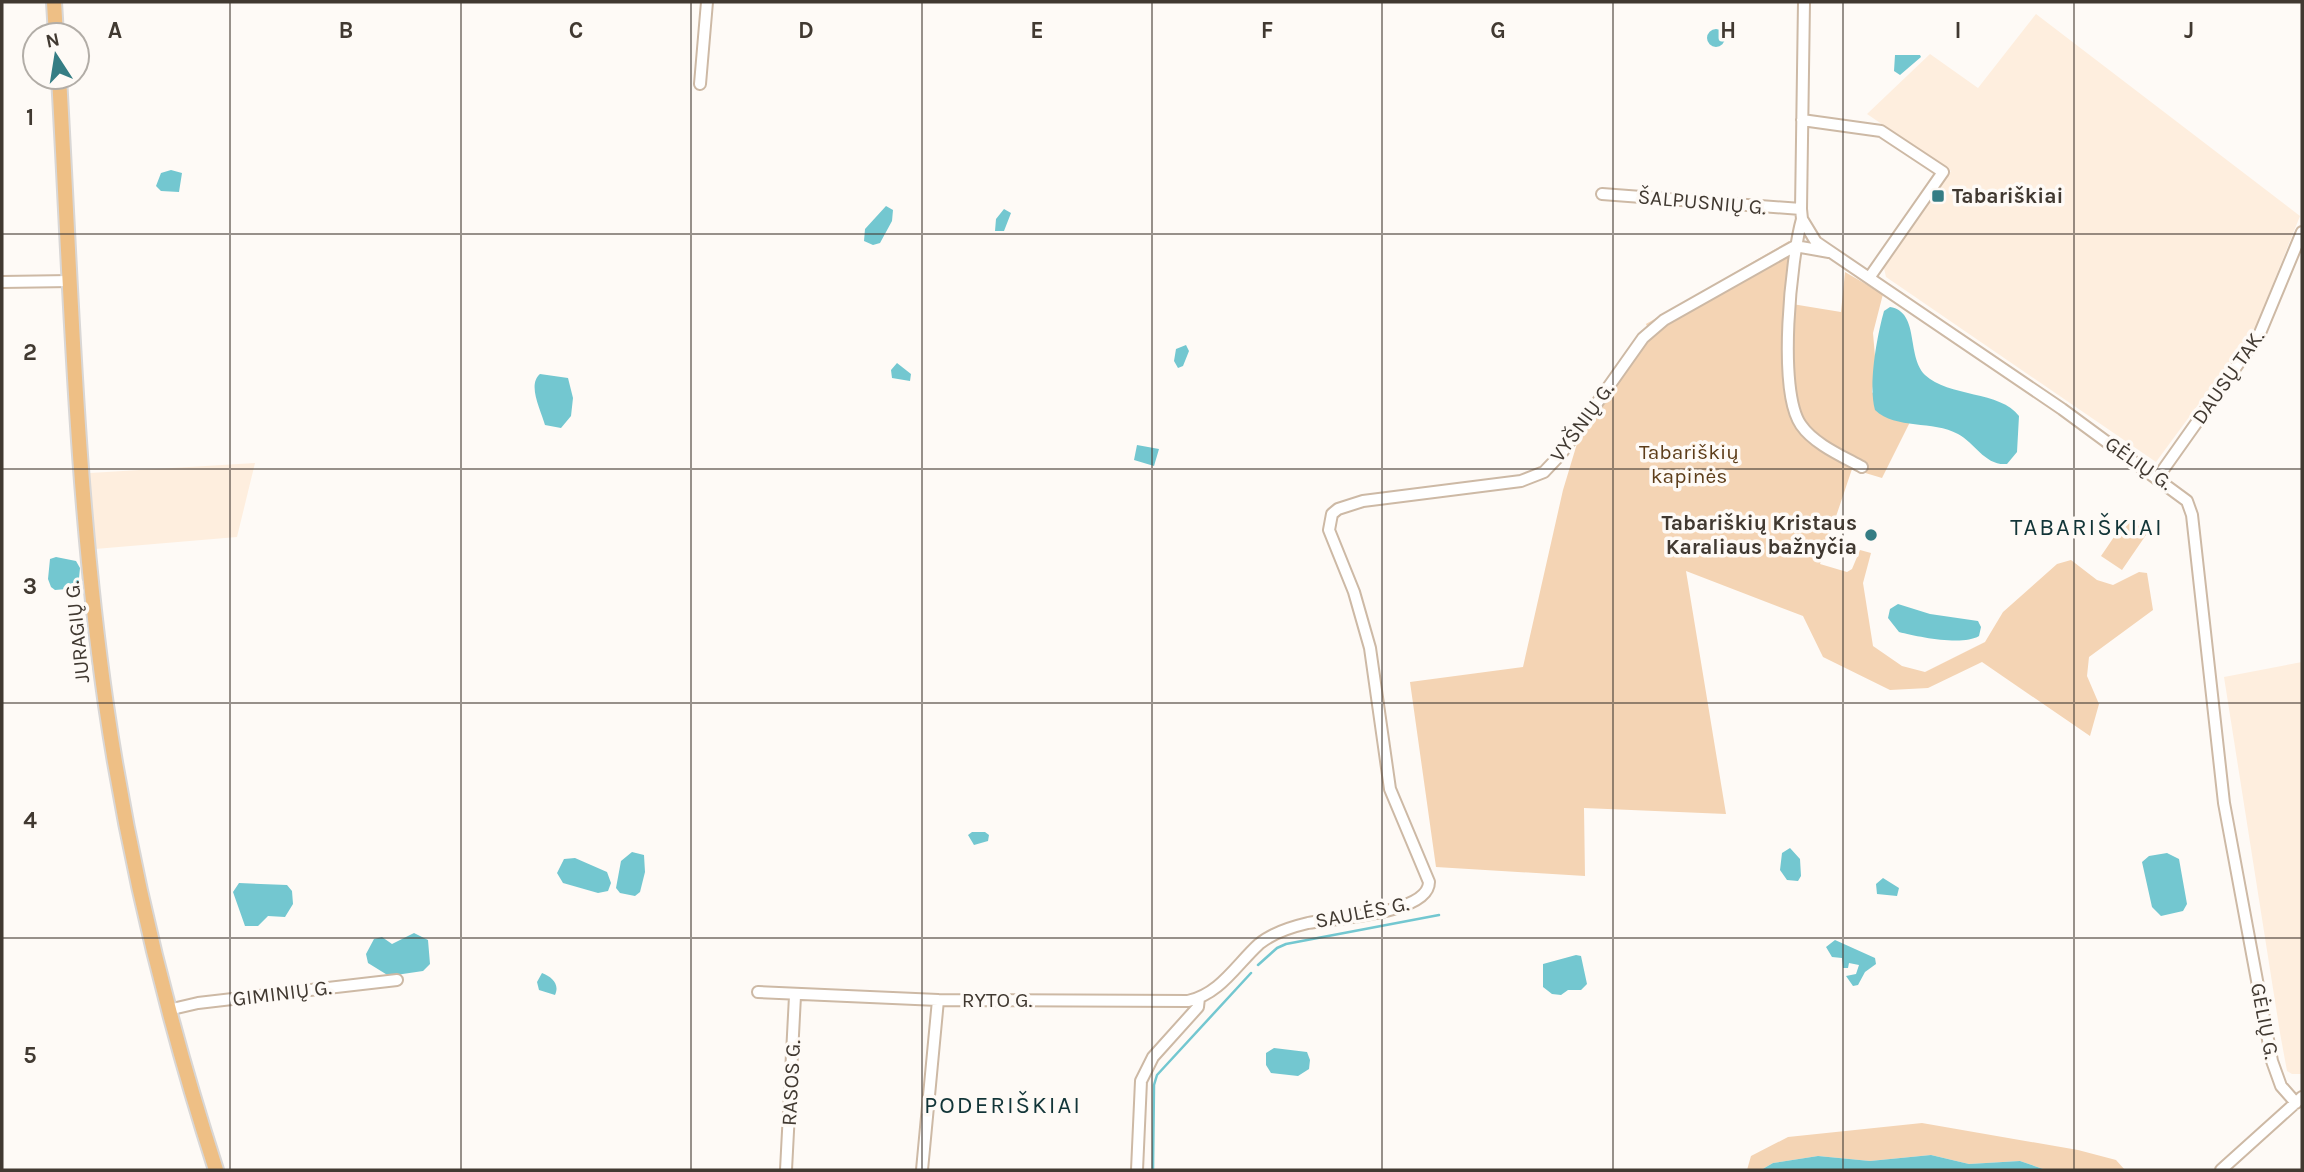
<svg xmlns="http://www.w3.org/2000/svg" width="2304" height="1172" font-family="Karla,sans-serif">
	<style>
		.built { fill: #feeede }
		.green { fill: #f4d4b4 }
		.water { fill: #73c7d0 }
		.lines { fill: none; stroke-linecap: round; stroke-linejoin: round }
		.stream { stroke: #73c7d0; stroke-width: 2.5 }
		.minor-casing { stroke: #cdb9a5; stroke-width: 14 }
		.major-casing { stroke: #d9d7d6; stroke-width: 18 }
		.minor { stroke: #fff; stroke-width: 10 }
		.major { stroke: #eebf85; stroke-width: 14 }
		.grid { fill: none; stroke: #413931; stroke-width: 2; stroke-opacity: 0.55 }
		.poi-dot { fill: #357d84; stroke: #fefaf6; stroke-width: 2.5 }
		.labels { text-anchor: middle; stroke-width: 7; stroke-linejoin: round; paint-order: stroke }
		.poi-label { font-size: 21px; font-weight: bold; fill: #413931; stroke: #fefaf6; text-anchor: start }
		.street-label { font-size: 21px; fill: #413931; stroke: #fefaf6 }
		.park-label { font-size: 21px; fill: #5d3d19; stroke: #fefaf6 }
		.quarter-label { font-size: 24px; letter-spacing: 2px; fill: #123538; stroke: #fefaf6 }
		.grid-label { font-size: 23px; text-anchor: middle; font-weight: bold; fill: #413931; stroke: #fefaf6; stroke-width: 7; stroke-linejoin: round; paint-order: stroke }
	</style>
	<rect width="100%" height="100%" fill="#fefaf6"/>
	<path class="built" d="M2036 14 2300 216 2256 326 2156 462 1886 277 1884 268 1951 171 1867 114 1930 54 1978 88Z
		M255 463 237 537 95 549 90 473Z
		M2302 662V1074H2292L2287 1071 2280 1033 2224 677Z"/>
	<path class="green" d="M1789 241 1786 303 1841 312 1845 272 1883 294 1873 333 1876 368 1872 392 1895 420 1910 422 1882 478 1852 469 1820 564 1847 572 1852 569 1860 550 1871 553 1863 583 1873 646 1902 666 1925 672 1985 642 2003 612 2057 564 2071 560 2097 580 2113 585 2139 572 2147 573 2153 610 2089 657 2087 676 2099 704 2090 736 1982 662 1928 688 1890 690 1823 657 1803 616 1686 571 1726 814 1584 808 1585 876 1436 867 1410 682 1523 667 1563 490 1579 437 1651 334 1646 324Z
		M2127 518 2148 532 2122 570 2101 556Z
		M1922 1123 2078 1150 2116 1160 2125 1170H2046L2020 1161 1969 1164 1931 1155 1870 1161 1818 1156 1773 1163 1761 1170H1747L1751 1156 1788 1137Z"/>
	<path class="water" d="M1707 38a9 9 0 1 1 18 0a9 9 0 1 1-18 0Z
		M1895 55H1920L1921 57 1900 75 1894 71Z
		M171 170 182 173 179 192 161 191 156 186 161 173Z
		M886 206 893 210 892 221 880 243 873 245 864 241 865 229Z
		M1004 209 1011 213 1004 231H995L996 219Z
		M1890 307C1920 312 1906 355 1925 375 1948 397 2001 391 2019 416L2017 452 2007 464C1985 466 1975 443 1958 434 1933 420 1896 430 1875 410 1868 385 1877 336 1884 311Z
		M1186 345 1189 351 1183 366 1178 368 1174 361 1176 349Z
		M897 363 911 374 910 381 892 378 891 370Z
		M540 374 568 378 573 398 571 416 561 428 545 425C541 410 527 385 540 374Z
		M1137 445 1159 449 1154 466 1134 460Z
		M56 557 76 561 80 568 78 588 55 590 51 587 48 579 50 559Z
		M1898 604 1930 614 1978 621 1981 627 1979 636C1963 646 1918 637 1899 632L1888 618 1890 609Z
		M972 832H985L989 835 988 841 974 845 968 835Z
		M1790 848 1800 859 1801 876 1798 881 1787 880 1780 870 1782 853Z
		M632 852 644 855 645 872 640 892 635 896 620 893 616 888 621 861Z
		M2167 853 2179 859 2187 904 2183 911 2161 916 2152 907 2142 862 2149 856Z
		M575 858 607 872 611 883 608 891 598 893 563 883 557 873 564 859Z
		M1883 878 1899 888 1897 896 1877 894 1876 884Z
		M239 883 287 885 292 891 293 904 285 917 268 916 258 926H245L233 892Z
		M414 933 428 940 430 964 423 971 389 976 368 963 366 954 374 939 382 937 392 944Z
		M1835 940 1875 958 1876 964 1865 972 1858 985 1853 986 1846 976 1856 974 1859 965 1849 963 1848 968H1843L1842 958 1832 957 1826 947Z
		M1576 955 1581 956 1587 984 1581 990H1568L1561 995 1552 994 1543 987V964Z
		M542 973C552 977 560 984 555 995L539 990 537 982Z
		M1274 1048 1307 1052 1310 1060 1309 1069 1298 1076 1271 1073 1266 1065V1053Z
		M1931 1155 1969 1164 2020 1161 2046 1170H1761L1773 1163 1818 1156 1870 1161Z"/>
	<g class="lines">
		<path class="stream" d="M1258 965 1277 948 1286 944 1439 915
			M1153 1170 1154 1085 1157 1075 1251 973"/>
		<g class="minor-casing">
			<path id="minor" d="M1804 2 1801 209 1802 219 1816 242 2062 409 2187 501 2192 515 2224 803 2272 1061 2281 1086 2296 1103
				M700 84 707 2
				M1802 120 1881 131 1943 172 1869 278
				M1602 194 1801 209
				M1802 219C1791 258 1777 391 1801 425 1814 444 1842 456 1862 467
				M2 282 71 281
				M2158 477 2260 333 2302 232
				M758 992 938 1000 1188 1001C1220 994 1236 965 1259 944 1272 933 1291 927 1308 923 1334 918 1429 914 1429 882L1390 789 1370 648 1354 592 1329 530 1332 514 1338 509 1363 501 1521 481 1544 472 1561 454 1643 338 1664 320 1795 246 1829 252
				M168 1010 198 1003 397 980
				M786 1170 795 996
				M922 1170 938 1000
				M1137 1170 1141 1081 1153 1057 1198 1007 1199 998
				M2221 1170 2302 1097"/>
		</g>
		<g class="major-casing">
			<path id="major" d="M54 2 56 35
				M59 77C71 286 76 497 106 705 129 863 167 1018 216 1170"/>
		</g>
		<use href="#minor" class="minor"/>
		<use href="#major" class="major"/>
	</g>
	<path class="grid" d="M230 2V1170M461 2V1170M691 2V1170M922 2V1170M1152 2V1170M1382 2V1170M1613 2V1170M1843 2V1170M2074 2V1170M2 234H2302M2 469H2302M2 703H2302M2 938H2302"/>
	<g class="poi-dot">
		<rect x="1931" y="189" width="14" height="14" rx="3.5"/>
		<circle cx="1871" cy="535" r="7"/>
	</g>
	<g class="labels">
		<g class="poi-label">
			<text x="1952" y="203">Tabariškiai</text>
			<text x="1857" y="530" text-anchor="end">Tabariškių Kristaus<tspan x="1857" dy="24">Karaliaus bažnyčia</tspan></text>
		</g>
		<g class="street-label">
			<text transform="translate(1702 202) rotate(5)" y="7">ŠALPUSNIŲ G.</text>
			<text transform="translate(2228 377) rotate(-55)" y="7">DAUSŲ TAK.</text>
			<text transform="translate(1582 422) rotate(-54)" y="7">VYŠNIŲ G.</text>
			<text transform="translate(2139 463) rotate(35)" y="7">GĖLIŲ G.</text>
			<text transform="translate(77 632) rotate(-96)" y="7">JURAGIŲ G.</text>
			<text transform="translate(1362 912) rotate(-11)" y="7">SAULĖS G.</text>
			<text transform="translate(282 993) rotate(-7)" y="7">GIMINIŲ G.</text>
			<text x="997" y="1007">RYTO G.</text>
			<text transform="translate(2265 1021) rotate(79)" y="7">GĖLIŲ G.</text>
			<text transform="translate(791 1083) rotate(-87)" y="7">RASOS G.</text>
		</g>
		<g class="park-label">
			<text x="1689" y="459">Tabariškių<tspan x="1689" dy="24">kapinės</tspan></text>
		</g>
		<g class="quarter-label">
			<text x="2087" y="535">TABARIŠKIAI</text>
			<text x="1003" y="1113">PODERIŠKIAI</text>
		</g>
	</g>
	<g class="grid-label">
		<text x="115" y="38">A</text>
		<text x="346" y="38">B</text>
		<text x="576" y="38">C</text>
		<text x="806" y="38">D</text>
		<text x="1037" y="38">E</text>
		<text x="1267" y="38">F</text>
		<text x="1498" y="38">G</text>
		<text x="1728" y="38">H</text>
		<text x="1958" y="38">I</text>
		<text x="2189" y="38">J</text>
		<text x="30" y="125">1</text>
		<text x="30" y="360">2</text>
		<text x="30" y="594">3</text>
		<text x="30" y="828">4</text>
		<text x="30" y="1063">5</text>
	</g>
	<rect width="2304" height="1172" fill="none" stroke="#413931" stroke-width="7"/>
	<g transform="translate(56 56) rotate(348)"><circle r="33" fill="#fefaf6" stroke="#b2ada7" stroke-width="2"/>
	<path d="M0-5L12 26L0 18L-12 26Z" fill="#357d84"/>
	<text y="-10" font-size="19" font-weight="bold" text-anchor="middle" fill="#413931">N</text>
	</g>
</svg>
